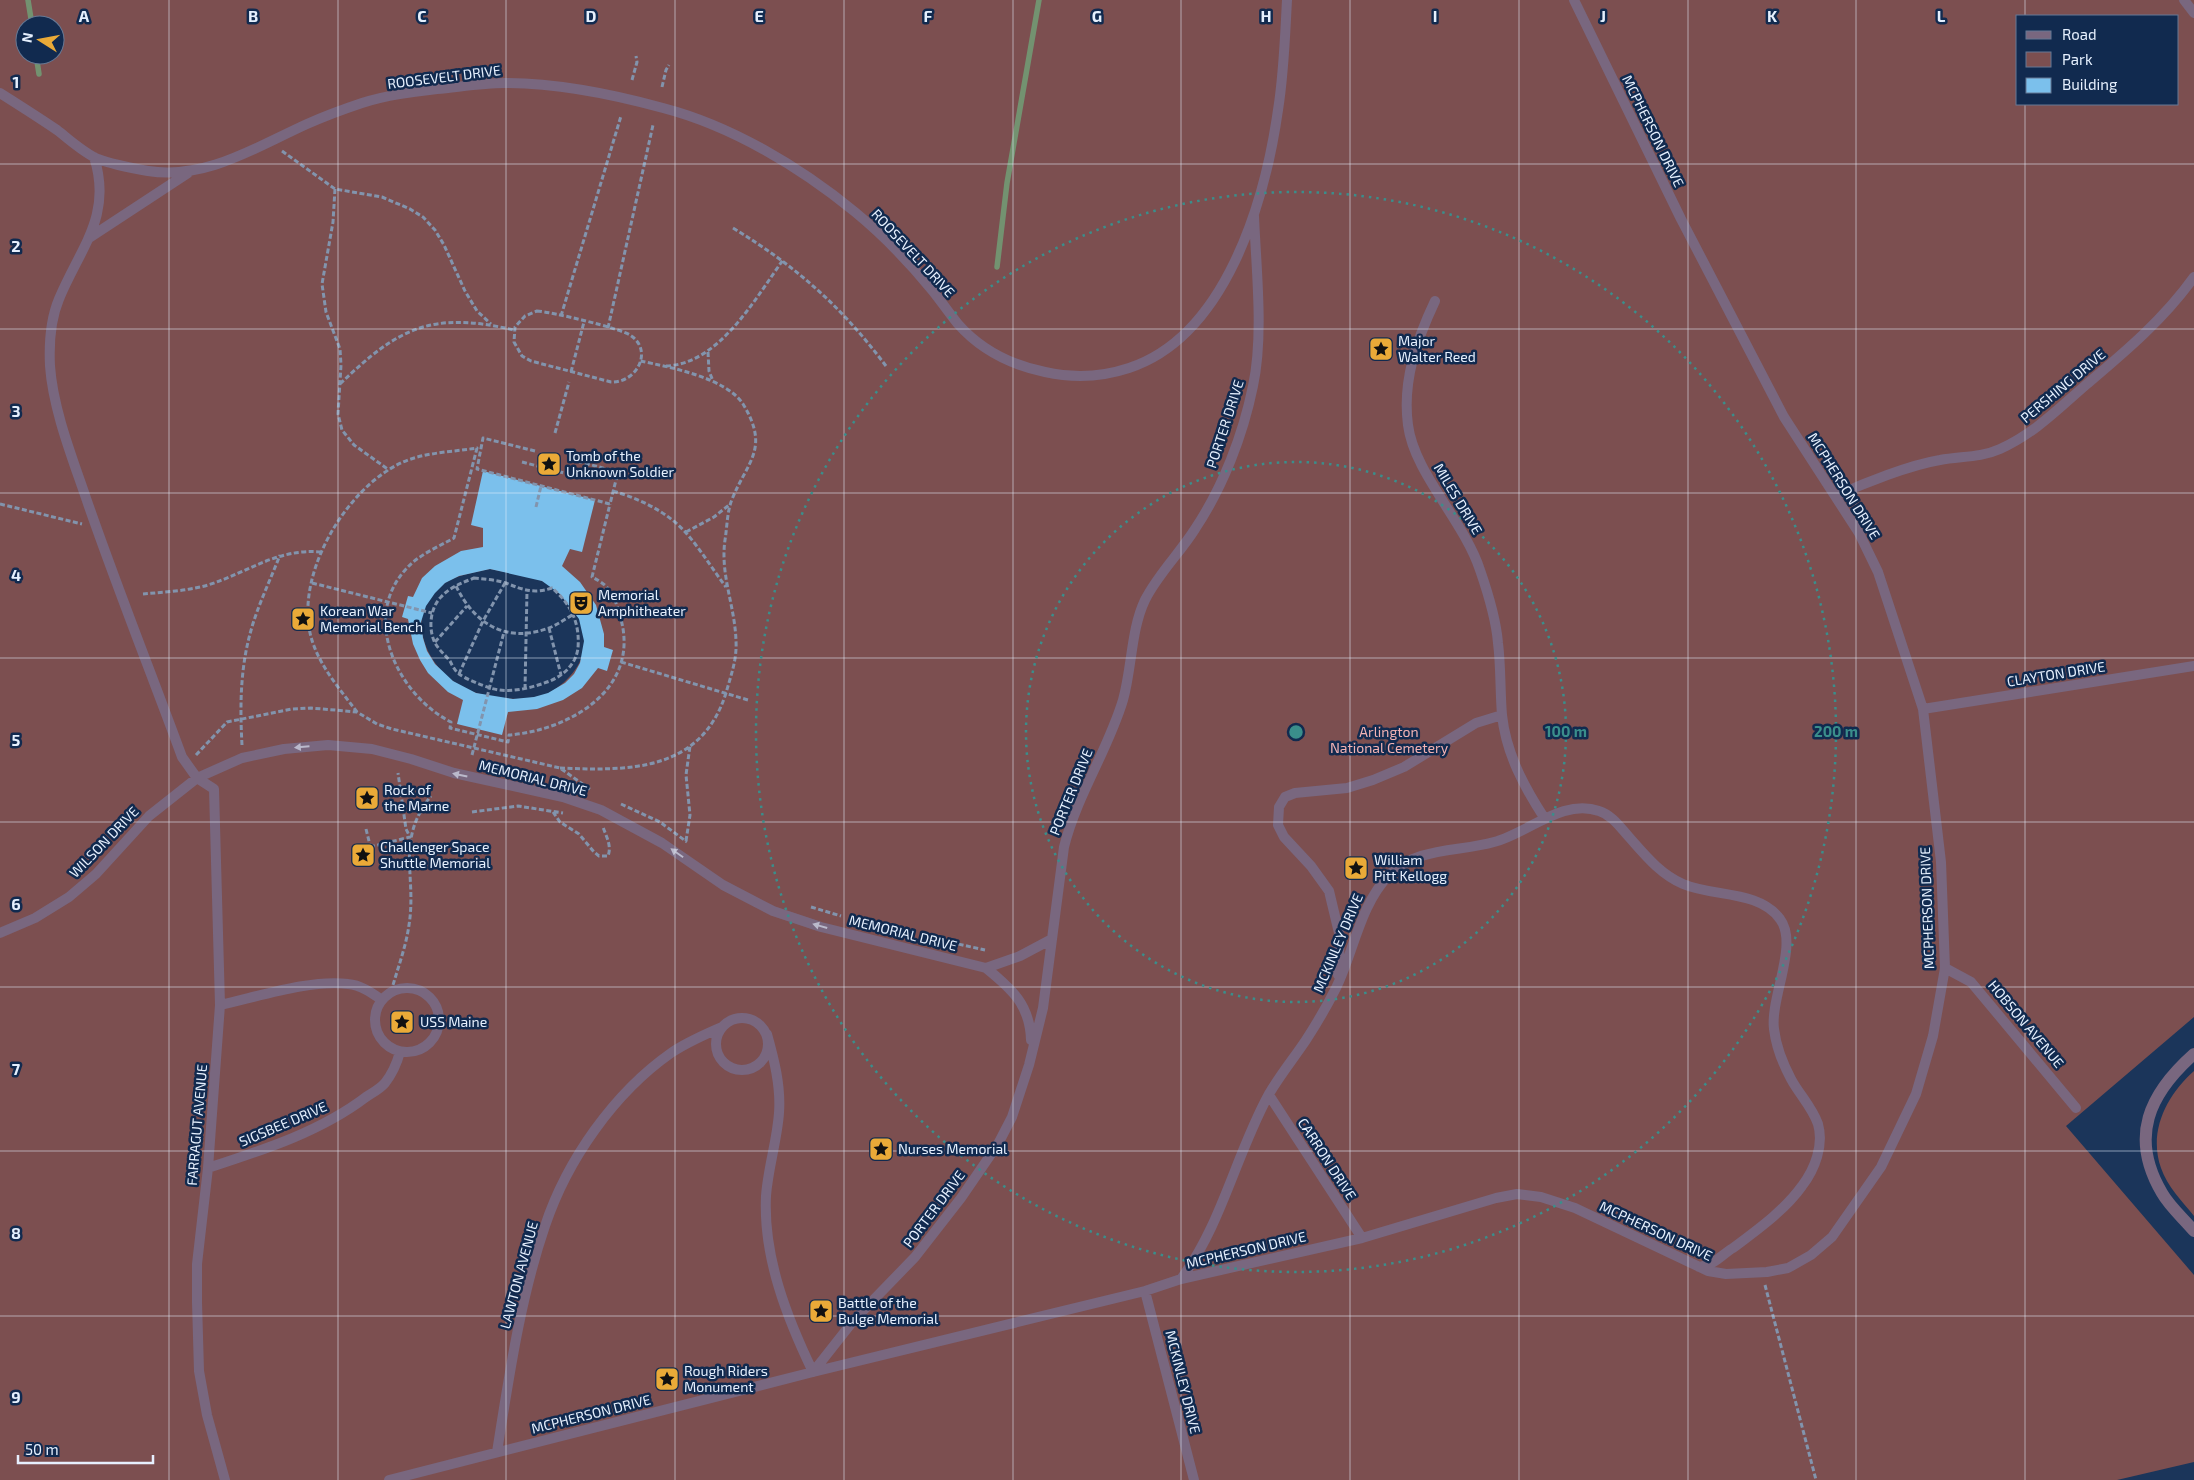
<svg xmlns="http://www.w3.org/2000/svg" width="2194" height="1480" font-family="'Exo 2',sans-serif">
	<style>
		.green { fill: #7c4f50; fill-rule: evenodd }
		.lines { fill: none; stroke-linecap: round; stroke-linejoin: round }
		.stream { stroke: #739270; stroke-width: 5.5 }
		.building { fill: #7bc0ec; fill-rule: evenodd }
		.path { stroke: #8294ad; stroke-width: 3; stroke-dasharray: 5 2.5; stroke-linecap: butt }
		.lane { stroke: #79677f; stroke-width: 10 }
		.street { stroke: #79677f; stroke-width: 12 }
		.oneway { fill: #bab9cb }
		.grid { fill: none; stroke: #e6f0fe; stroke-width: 1; stroke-opacity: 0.55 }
		.ring { fill: none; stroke: #3a8e8b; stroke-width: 2.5; stroke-dasharray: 2.5 5 }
		.labels { text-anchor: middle; stroke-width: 5; stroke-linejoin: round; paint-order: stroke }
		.street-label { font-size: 14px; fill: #e6f0fe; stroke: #112a4f }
		.poi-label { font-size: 14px; fill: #e6f0fe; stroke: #112a4f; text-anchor: start }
		.park-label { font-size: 14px; fill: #f3b3b4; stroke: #112a4f }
		.grid-label { font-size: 16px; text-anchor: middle; font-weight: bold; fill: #e6f0fe; stroke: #112a4f; stroke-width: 5; stroke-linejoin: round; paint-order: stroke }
		.centre { fill: #3a8e8b; stroke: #112a4f; stroke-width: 2.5 }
		.ring-label { font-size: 15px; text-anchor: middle; font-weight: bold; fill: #3a8e8b; stroke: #112a4f; stroke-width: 5; stroke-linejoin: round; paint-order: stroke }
	</style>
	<rect width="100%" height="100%" fill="#1b355a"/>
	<path class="green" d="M0 0H2194V1017L2066 1126 2194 1275V1462L2117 1480H0ZM2018 16H2178V104H2018ZM25 25H55V55H25ZM490 569C506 573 527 574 542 581 552 585 561 595 567 603 571 608 576 613 579 618 595 648 576 677 551 692 537 699 518 700 502 698 488 696 475 694 462 687 422 665 401 606 450 580 462 574 477 572 490 569Z
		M2194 1071V1216C2182 1201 2167 1186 2161 1168 2148 1131 2167 1095 2194 1071Z"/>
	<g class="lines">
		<path class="stream" d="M28 0 32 25
			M36 55 39 74
			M997 267 1007 183 1039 0"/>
	</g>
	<path class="building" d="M483 471 595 500 582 552 570 549 562 566 580 582 596 605 604 634V647L613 650 607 671 598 668 582 688 563 700 537 709 508 712 502 735 457 724 463 700 448 692 428 673 420 660 413 644 408 619 402 617 408 596 413 597 422 578 435 566 461 551 483 547V528L471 525ZM490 569 542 581 560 594 579 619 584 641 580 663 574 674 565 683 548 693 534 697 513 699 476 693 453 681 435 664 427 651 423 638 421 622 426 606 435 593 445 583 459 576Z"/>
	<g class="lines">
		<path class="path" d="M632 80 637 62 636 56
			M662 87 666 70 669 65
			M282 151 335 189 382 197 410 209 423 217 435 230 444 245 465 291 477 311 491 324
			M335 189 333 222 322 284 326 312 340 349 341 365 338 414 342 430 354 445 389 470
			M733 228C797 267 841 306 886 366
			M537 311C552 312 619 328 630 335 654 350 637 383 611 382L531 361 522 356 514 342 515 327 525 316Z
			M561 316 621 116
			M608 328 653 125
			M708 352 709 371 713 381
			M666 366C719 364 755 299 783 260
			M571 372 584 322
			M340 384C399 327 432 311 514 330
			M555 433 569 382
			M535 451 483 438 477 469 610 504 618 472 569 459
			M522 462 572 475
			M613 491C640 499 668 512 687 534 701 550 713 570 726 587
			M0 504 82 524
			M536 507 541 486
			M686 532 714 517 729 505
			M474 578C484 579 496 580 506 583 523 590 534 594 552 588 571 604 580 623 578 648 576 664 564 675 550 681 531 688 509 694 490 688 481 685 466 679 459 674 455 671 452 665 450 661 445 655 439 650 435 643 428 629 430 608 441 597 450 587 462 583 474 578Z
			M312 583 432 613
			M456 586C474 623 505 643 546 629 556 626 565 619 574 614
			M143 594C164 592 187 591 208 585 249 572 277 548 322 552
			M549 628 561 675
			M435 642 467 606
			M621 662 748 700
			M459 674 483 621 505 583
			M525 689 527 591
			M357 712C342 692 323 670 314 646 289 583 344 488 403 462 426 452 453 452 477 448L454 538C438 547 418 555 406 569 360 619 399 696 451 722L450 728 508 742 509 735C571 730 642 688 620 616 614 596 612 587 592 577L610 504
			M242 745C240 708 240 671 250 634 257 607 270 581 280 555
			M196 755 227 722 292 709 311 708 357 712 377 724 392 729 560 768 591 790
			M472 755 504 632
			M560 768C629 771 701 772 726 693 731 675 737 660 736 641 735 606 720 575 725 540 727 528 727 514 731 502 746 462 771 450 743 404 726 378 670 367 640 361
			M621 804 660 822 687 842
			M472 812 518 806 563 813
			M553 812 560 822 579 834 594 852 599 856H608C612 846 606 836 603 827
			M366 829 373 857
			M686 841 690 815 686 775 690 746
			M370 847 410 837 406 829 398 773
			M811 907 841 916
			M922 936 985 950
			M391 992C397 970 406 947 409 925 417 875 395 841 431 796
			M1765 1285 1816 1480"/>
		<path class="lane" d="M2184 0 2194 13
			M0 93C19 105 38 117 57 130 70 140 84 153 98 159 114 165 131 168 148 171 206 180 256 147 307 124 325 116 344 109 362 103 387 95 412 92 437 89 459 87 482 83 505 83 558 83 612 94 663 108 732 126 800 167 855 212 883 235 909 262 932 290 941 301 949 313 958 324 981 350 1011 365 1045 372 1072 378 1102 377 1129 368 1226 336 1265 201 1278 110 1284 73 1285 36 1287 0
			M94 157C113 216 80 248 59 299 51 318 49 345 50 366 53 409 72 457 86 498 116 585 150 670 182 757L197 778 214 789 220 1005 208 1168 197 1264V1302L199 1371 207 1415 225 1480
			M89 238 188 173
			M1435 301C1417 339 1402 381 1408 425 1414 473 1464 521 1480 570 1488 593 1496 618 1498 643 1501 667 1500 691 1502 715 1506 753 1524 787 1545 819
			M1836 496C1864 483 1910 465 1940 460 1960 456 1980 458 2000 449 2034 434 2059 408 2087 384 2126 351 2164 319 2194 277
			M1923 709 2194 666
			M0 933 35 918 69 897 96 874 149 816 197 778 242 758 284 749 328 745 372 749 411 759 454 773 563 797 601 810 662 843 723 885 773 911 821 927 986 968C1012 989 1030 1005 1031 1040
			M986 968 1020 956 1052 939
			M1945 968 1971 982 2076 1108
			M1338 975 1340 937 1329 891 1311 866 1284 837 1278 825 1279 807 1285 797 1295 793 1347 788 1373 780 1404 767 1476 723 1502 715
			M375 1020a32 32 0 1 1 64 0a32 32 0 1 1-64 0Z
			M220 1005C257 997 311 979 348 984 361 985 372 993 382 1000
			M716 1044a26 26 0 1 1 52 0a26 26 0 1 1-52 0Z
			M767 1034C774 1059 781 1086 779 1113 777 1141 768 1168 766 1196 763 1257 787 1318 813 1372L854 1320 915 1257 961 1198 998 1144 1012 1117 1029 1065 1043 1008 1064 847C1077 795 1108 750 1123 700 1132 668 1131 629 1145 600 1158 574 1180 553 1195 529 1223 487 1243 435 1253 386 1264 335 1256 268 1254 216
			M1269 1095 1362 1238
			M208 1168C263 1150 320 1132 366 1097 372 1093 380 1089 385 1083 392 1074 397 1063 400 1052
			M1181 1279C1222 1224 1236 1154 1269 1094 1280 1075 1294 1058 1306 1040 1317 1023 1327 1006 1336 988 1354 951 1360 905 1389 875 1416 847 1459 852 1494 842 1528 833 1563 798 1599 811 1612 815 1620 827 1629 837 1645 855 1660 874 1683 884 1713 897 1759 890 1780 919 1799 944 1770 998 1774 1029 1776 1046 1783 1064 1791 1079 1799 1094 1812 1107 1818 1124 1824 1145 1815 1169 1802 1186 1785 1210 1757 1230 1733 1248 1726 1252 1719 1259 1712 1263 1708 1265 1703 1266 1699 1267
			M1145 1291 1194 1480
			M497 1452C509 1377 520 1299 545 1226 567 1160 614 1093 671 1053 687 1042 704 1035 722 1027
			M389 1480 813 1372 1145 1291 1181 1279 1362 1238 1496 1198 1517 1194 1541 1197 1575 1208 1708 1271 1726 1274 1767 1272 1788 1268 1811 1255 1832 1237 1881 1167 1916 1094 1933 1036 1945 968 1941 862 1923 709 1878 572 1859 533 1784 417 1681 219 1574 0"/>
		<path class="street" d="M2194 1054C2149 1094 2129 1137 2162 1193 2170 1207 2184 1219 2194 1231"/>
	</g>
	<defs><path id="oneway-solid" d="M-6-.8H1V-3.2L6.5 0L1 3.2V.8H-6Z" transform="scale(1.25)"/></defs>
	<g class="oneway">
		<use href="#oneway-solid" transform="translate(302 747) rotate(175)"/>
		<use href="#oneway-solid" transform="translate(460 775) rotate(-168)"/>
		<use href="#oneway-solid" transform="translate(677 853) rotate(-145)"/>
		<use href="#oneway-solid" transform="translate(820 926) rotate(-164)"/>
	</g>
	<path class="grid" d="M169 0V1480M338 0V1480M506 0V1480M675 0V1480M844 0V1480M1013 0V1480M1181 0V1480M1350 0V1480M1519 0V1480M1688 0V1480M1856 0V1480M2025 0V16M2025 104V1480M0 164H2194M0 329H2194M0 493H2194M0 658H2194M0 822H2194M0 987H2194M0 1151H2194M0 1316H2194"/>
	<g class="ring">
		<circle cx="1296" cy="732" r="270"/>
		<circle cx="1296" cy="732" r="540"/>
	</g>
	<defs>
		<g id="sight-square" transform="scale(1.25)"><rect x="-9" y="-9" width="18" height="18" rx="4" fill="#eaaa38" stroke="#112a4f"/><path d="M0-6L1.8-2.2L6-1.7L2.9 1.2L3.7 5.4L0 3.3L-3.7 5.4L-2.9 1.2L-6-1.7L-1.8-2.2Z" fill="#111"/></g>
		<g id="theatre-square" transform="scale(1.25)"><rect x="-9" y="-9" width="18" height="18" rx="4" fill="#eaaa38" stroke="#112a4f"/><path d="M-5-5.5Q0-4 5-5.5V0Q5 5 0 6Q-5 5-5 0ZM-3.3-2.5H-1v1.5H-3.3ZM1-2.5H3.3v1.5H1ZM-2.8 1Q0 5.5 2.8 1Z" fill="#111"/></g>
	</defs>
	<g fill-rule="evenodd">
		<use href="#sight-square" x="1381" y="349"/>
		<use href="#sight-square" x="549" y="464"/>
		<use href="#theatre-square" x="581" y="603"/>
		<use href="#sight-square" x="303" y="619"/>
		<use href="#sight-square" x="367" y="798"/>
		<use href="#sight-square" x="363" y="855"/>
		<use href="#sight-square" x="1356" y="868"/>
		<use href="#sight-square" x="402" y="1022"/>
		<use href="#sight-square" x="881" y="1149"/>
		<use href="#sight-square" x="821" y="1311"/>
		<use href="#sight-square" x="667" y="1379"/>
	</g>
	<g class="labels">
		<g class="street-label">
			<text transform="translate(444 77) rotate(-7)" y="5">ROOSEVELT DRIVE</text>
			<text transform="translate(1653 131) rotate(64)" y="5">MCPHERSON DRIVE</text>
			<text transform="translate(913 253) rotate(47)" y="5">ROOSEVELT DRIVE</text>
			<text transform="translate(2063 386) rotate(-40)" y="5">PERSHING DRIVE</text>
			<text transform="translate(1225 424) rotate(-72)" y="5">PORTER DRIVE</text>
			<text transform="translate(1844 486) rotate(58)" y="5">MCPHERSON DRIVE</text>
			<text transform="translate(1458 499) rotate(59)" y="5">MILES DRIVE</text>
			<text transform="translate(2056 674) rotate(-9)" y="5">CLAYTON DRIVE</text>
			<text transform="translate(533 778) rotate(14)" y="5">MEMORIAL DRIVE</text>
			<text transform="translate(1071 792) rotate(-68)" y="5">PORTER DRIVE</text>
			<text transform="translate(104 842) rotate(-46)" y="5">WILSON DRIVE</text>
			<text transform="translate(1927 908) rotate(-92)" y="5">MCPHERSON DRIVE</text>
			<text transform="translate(903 933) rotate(14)" y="5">MEMORIAL DRIVE</text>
			<text transform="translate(1338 943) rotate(-67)" y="5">MCKINLEY DRIVE</text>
			<text transform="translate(2026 1024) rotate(50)" y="5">HOBSON AVENUE</text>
			<text transform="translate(283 1124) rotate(-23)" y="5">SIGSBEE DRIVE</text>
			<text transform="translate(197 1125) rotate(-85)" y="5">FARRAGUT AVENUE</text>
			<text transform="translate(1327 1159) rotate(57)" y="5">CARRON DRIVE</text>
			<text transform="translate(934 1209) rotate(-53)" y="5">PORTER DRIVE</text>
			<text transform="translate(1656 1231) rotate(25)" y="5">MCPHERSON DRIVE</text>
			<text transform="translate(1246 1250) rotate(-13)" y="5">MCPHERSON DRIVE</text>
			<text transform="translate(519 1275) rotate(-75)" y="5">LAWTON AVENUE</text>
			<text transform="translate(1183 1382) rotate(76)" y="5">MCKINLEY DRIVE</text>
			<text transform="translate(591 1414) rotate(-14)" y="5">MCPHERSON DRIVE</text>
		</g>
		<g class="poi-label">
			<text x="1398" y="346">Major<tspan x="1398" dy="16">Walter Reed</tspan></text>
			<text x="566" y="461">Tomb of the<tspan x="566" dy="16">Unknown Soldier</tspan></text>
			<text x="598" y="600">Memorial<tspan x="598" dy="16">Amphitheater</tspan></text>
			<text x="320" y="616">Korean War<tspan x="320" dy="16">Memorial Bench</tspan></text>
			<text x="384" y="795">Rock of<tspan x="384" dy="16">the Marne</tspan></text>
			<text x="380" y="852">Challenger Space<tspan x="380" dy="16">Shuttle Memorial</tspan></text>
			<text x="1374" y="865">William<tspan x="1374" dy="16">Pitt Kellogg</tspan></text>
			<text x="420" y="1027">USS Maine</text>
			<text x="898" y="1154">Nurses Memorial</text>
			<text x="838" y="1308">Battle of the<tspan x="838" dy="16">Bulge Memorial</tspan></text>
			<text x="684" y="1376">Rough Riders<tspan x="684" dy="16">Monument</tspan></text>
		</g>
		<g class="park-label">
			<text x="1389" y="737">Arlington<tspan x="1389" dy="16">National Cemetery</tspan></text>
		</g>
	</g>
	<g class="grid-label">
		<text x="84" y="22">A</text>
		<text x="253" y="22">B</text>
		<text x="422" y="22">C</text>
		<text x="591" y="22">D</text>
		<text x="759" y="22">E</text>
		<text x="928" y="22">F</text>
		<text x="1097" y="22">G</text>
		<text x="1266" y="22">H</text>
		<text x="1435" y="22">I</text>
		<text x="1603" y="22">J</text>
		<text x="1772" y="22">K</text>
		<text x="1941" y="22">L</text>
		<text x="16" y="88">1</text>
		<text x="16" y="252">2</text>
		<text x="16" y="417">3</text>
		<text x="16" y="581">4</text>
		<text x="16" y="746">5</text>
		<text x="16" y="910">6</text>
		<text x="16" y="1075">7</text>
		<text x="16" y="1239">8</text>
		<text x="16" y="1403">9</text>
	</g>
	<circle cx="1296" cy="732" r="8" class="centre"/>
	<g class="ring-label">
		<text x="1566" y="737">100 m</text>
		<text x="1836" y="737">200 m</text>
	</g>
	<rect x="2016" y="15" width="162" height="90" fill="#112a4f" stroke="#667995"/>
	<rect x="2026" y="31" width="25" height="8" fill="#79677f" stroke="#667995"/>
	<text x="2062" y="40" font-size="15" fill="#e6f0fe">Road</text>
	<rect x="2026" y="52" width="25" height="15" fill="#7c4f50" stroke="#667995"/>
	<text x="2062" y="65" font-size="15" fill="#e6f0fe">Park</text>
	<rect x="2026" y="78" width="25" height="15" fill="#7bc0ec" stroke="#667995"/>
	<text x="2062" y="90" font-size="15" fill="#e6f0fe">Building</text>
	<g transform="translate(40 40) rotate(281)"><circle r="24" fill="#112a4f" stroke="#667995"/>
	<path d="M0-4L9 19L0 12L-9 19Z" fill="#eaaa38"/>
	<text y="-8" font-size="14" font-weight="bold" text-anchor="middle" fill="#e6f0fe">N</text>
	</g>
	<path d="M18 1455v8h135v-8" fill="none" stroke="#e6f0fe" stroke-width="2.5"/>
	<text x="25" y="1455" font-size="15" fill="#e6f0fe" stroke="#112a4f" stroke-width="4" paint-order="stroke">50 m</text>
</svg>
